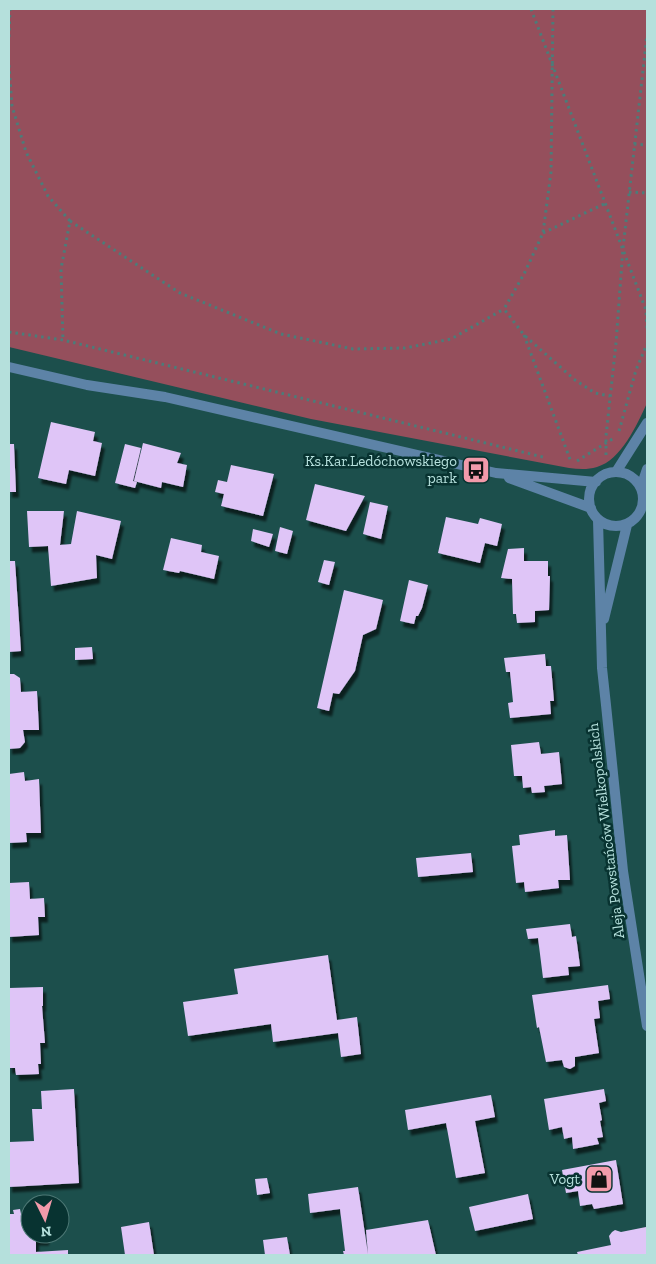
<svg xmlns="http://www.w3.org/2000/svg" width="656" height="1264" font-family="'Zilla Slab',serif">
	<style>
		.green { fill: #954f5c }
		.building { fill: #dfc5f7; filter: url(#shadow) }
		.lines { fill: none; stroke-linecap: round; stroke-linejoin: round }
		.path { stroke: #4c7c79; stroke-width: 3; stroke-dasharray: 2.5 4; stroke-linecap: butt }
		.street { stroke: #5d83a7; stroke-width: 10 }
		.labels { text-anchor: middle; stroke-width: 5; stroke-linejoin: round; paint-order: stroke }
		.poi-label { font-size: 15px; fill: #b5e0dc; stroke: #083331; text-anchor: end }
		.street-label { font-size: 15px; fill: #b5e0dc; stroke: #083331 }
	</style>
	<defs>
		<filter id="shadow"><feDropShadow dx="3" dy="5.5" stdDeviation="1" flood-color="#0009"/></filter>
	</defs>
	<rect width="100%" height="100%" fill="#1c4f4c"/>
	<path class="green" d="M9 9H647V403C637 425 621 460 597 467 587 470 578 469 569 468L311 419 9 347Z"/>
	<path class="building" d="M51 422 95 432 93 441 102 443 95 476 69 470 66 484 38 478Z
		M143 443 181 453 177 463 187 465 183 487 162 482 161 488 134 481Z
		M9 444H14L16 492H9Z
		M125 444 141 448 133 481 137 482 135 488 115 483Z
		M231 465 274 474 263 516 221 506 224 494 215 492 218 480 227 482Z
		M315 484 365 496 346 531 306 520Z
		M370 502 388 506 381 539 363 534Z
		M27 511H64L60 545 71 544 77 511 121 521 112 559 96 555 97 578 51 586 48 546 29 547Z
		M446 517 478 524 480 518 502 524 497 546 485 543 480 563 438 553Z
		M280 527 293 531 287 554 275 551Z
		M253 529 273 534 269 547 251 541Z
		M171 538 202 545 201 552 219 556 214 579 180 571 179 573 163 570Z
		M524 548V561H548V576H550L549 610 535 611V622L517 623 516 614H513L512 579 501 578 508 549Z
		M324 560 335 562 329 585 318 582Z
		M9 561H15L21 651 9 652Z
		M409 580 428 585 422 608 418 616H416L414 624 400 621Z
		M344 590 383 600 376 629 363 635 355 671 339 694 333 693 329 711 317 708Z
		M92 647 93 659 75 660V648Z
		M545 654 546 666H551L554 701H550L551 714 510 718 508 703 513 702 510 672H506L504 658Z
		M9 674H14L20 678 21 692 37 691 39 730H23L25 742 20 748 9 749Z
		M539 742 541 754 559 752 562 784 544 786 545 792 532 793 531 787 523 788 522 776H514L511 745Z
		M24 772 25 781 39 779 41 833H26L27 842 9 843V774Z
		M555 830V836L567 835 570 880H558L559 888 525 892 524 882 516 883 512 846 520 845 519 835Z
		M471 853 473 872 418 877 416 858Z
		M29 882 30 899 44 898 45 917H38L39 935 9 937V883Z
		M570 924 572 937 576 936 580 966 568 967 569 975 543 978 538 938 528 939 526 929Z
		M328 955 337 1020 357 1017 361 1054 341 1057 338 1033 273 1042 271 1024 188 1036 183 1002 238 994 234 969Z
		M608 985 610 999 598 1001 600 1018 594 1019 599 1053 575 1057V1066L570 1069 564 1067 562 1060 546 1062 539 1027 537 1028 532 995Z
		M43 987V1006H42L45 1043H40L41 1064H38L39 1074 16 1075 15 1068H9V988Z
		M74 1089 79 1183 9 1187V1142L34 1141 32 1109H42L41 1091Z
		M604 1089 606 1101 599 1103 602 1120 600 1121 603 1137 597 1138 599 1144 573 1149 572 1137 564 1139 562 1127 549 1130 544 1099Z
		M491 1095 495 1117 475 1121 485 1173 456 1178 446 1123 408 1130 405 1110Z
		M616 1160 623 1204 594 1209 592 1204 580 1206 578 1191 566 1193 562 1170Z
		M267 1178 270 1193 257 1195 255 1179Z
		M358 1187 368 1254 366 1230 428 1220 436 1255H344L343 1251H345L340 1209 310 1213 308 1194Z
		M528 1194 533 1219 475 1231 469 1207Z
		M20 1209 21 1214 30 1213V1234H46V1240H36V1252L68 1250V1255H9V1214H14L13 1210Z
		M149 1222 154 1255H125L121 1227Z
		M646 1227 647 1255H578L577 1252 611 1245 609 1236 612 1232 615 1230 621 1232Z
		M287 1237 290 1255H265L263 1240Z"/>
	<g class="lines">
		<path class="path" d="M531 9 646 310 647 331
			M553 9 551 172 543 233 524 274 504 309 524 335 575 380 595 393 610 396
			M9 37 10 9
			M9 65 12 106 26 152 48 196 70 221 61 269 63 340
			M634 144 647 145
			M629 192 647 193
			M70 221 180 293 281 334 353 349 405 348 451 339 504 309
			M543 233 606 203
			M9 332 63 340 543 457
			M524 335 571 462
			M619 431 636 370 647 344
			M606 455V436L616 343 623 248 647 35
			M577 461 614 438"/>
		<path class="street" d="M9 367 87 385 165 397 496 473 596 482
			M589 499a27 27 0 1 1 54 0a27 27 0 1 1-54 0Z
			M616 472 647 423
			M509 478 591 508
			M641 487 647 469
			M598 520 602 668 606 705 623 871 647 1026
			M604 619 627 525"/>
	</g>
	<defs>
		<g id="bus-square" transform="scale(1.4375)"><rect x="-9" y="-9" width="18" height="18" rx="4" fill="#f39aaa" stroke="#083331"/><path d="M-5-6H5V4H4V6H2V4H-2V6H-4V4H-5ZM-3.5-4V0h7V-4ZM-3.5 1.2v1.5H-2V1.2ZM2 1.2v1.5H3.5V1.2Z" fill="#111"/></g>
		<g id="shop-square" transform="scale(1.4375)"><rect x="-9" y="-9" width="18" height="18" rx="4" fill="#f39aaa" stroke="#083331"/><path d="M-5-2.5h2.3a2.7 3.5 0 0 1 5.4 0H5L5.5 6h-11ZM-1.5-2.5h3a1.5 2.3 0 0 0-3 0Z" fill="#111"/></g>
	</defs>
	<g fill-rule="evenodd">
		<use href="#bus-square" x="476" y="470"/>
		<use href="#shop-square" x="599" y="1179"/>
	</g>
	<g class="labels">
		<g class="poi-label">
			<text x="457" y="466">Ks.Kar.Ledóchowskiego<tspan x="457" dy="17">park</tspan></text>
			<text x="580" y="1184">Vogt</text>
		</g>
		<g class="street-label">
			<text transform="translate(606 831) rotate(-97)" y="5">Aleja Powstańców Wielkopolskich</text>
		</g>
	</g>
	<rect width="656" height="1264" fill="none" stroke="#b5e0dc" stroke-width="20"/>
	<g transform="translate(45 1219) rotate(175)"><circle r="24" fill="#083331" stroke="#4d7875"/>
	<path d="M0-4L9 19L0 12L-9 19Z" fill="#f39aaa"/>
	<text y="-8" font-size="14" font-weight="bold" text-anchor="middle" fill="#b5e0dc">N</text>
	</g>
</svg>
